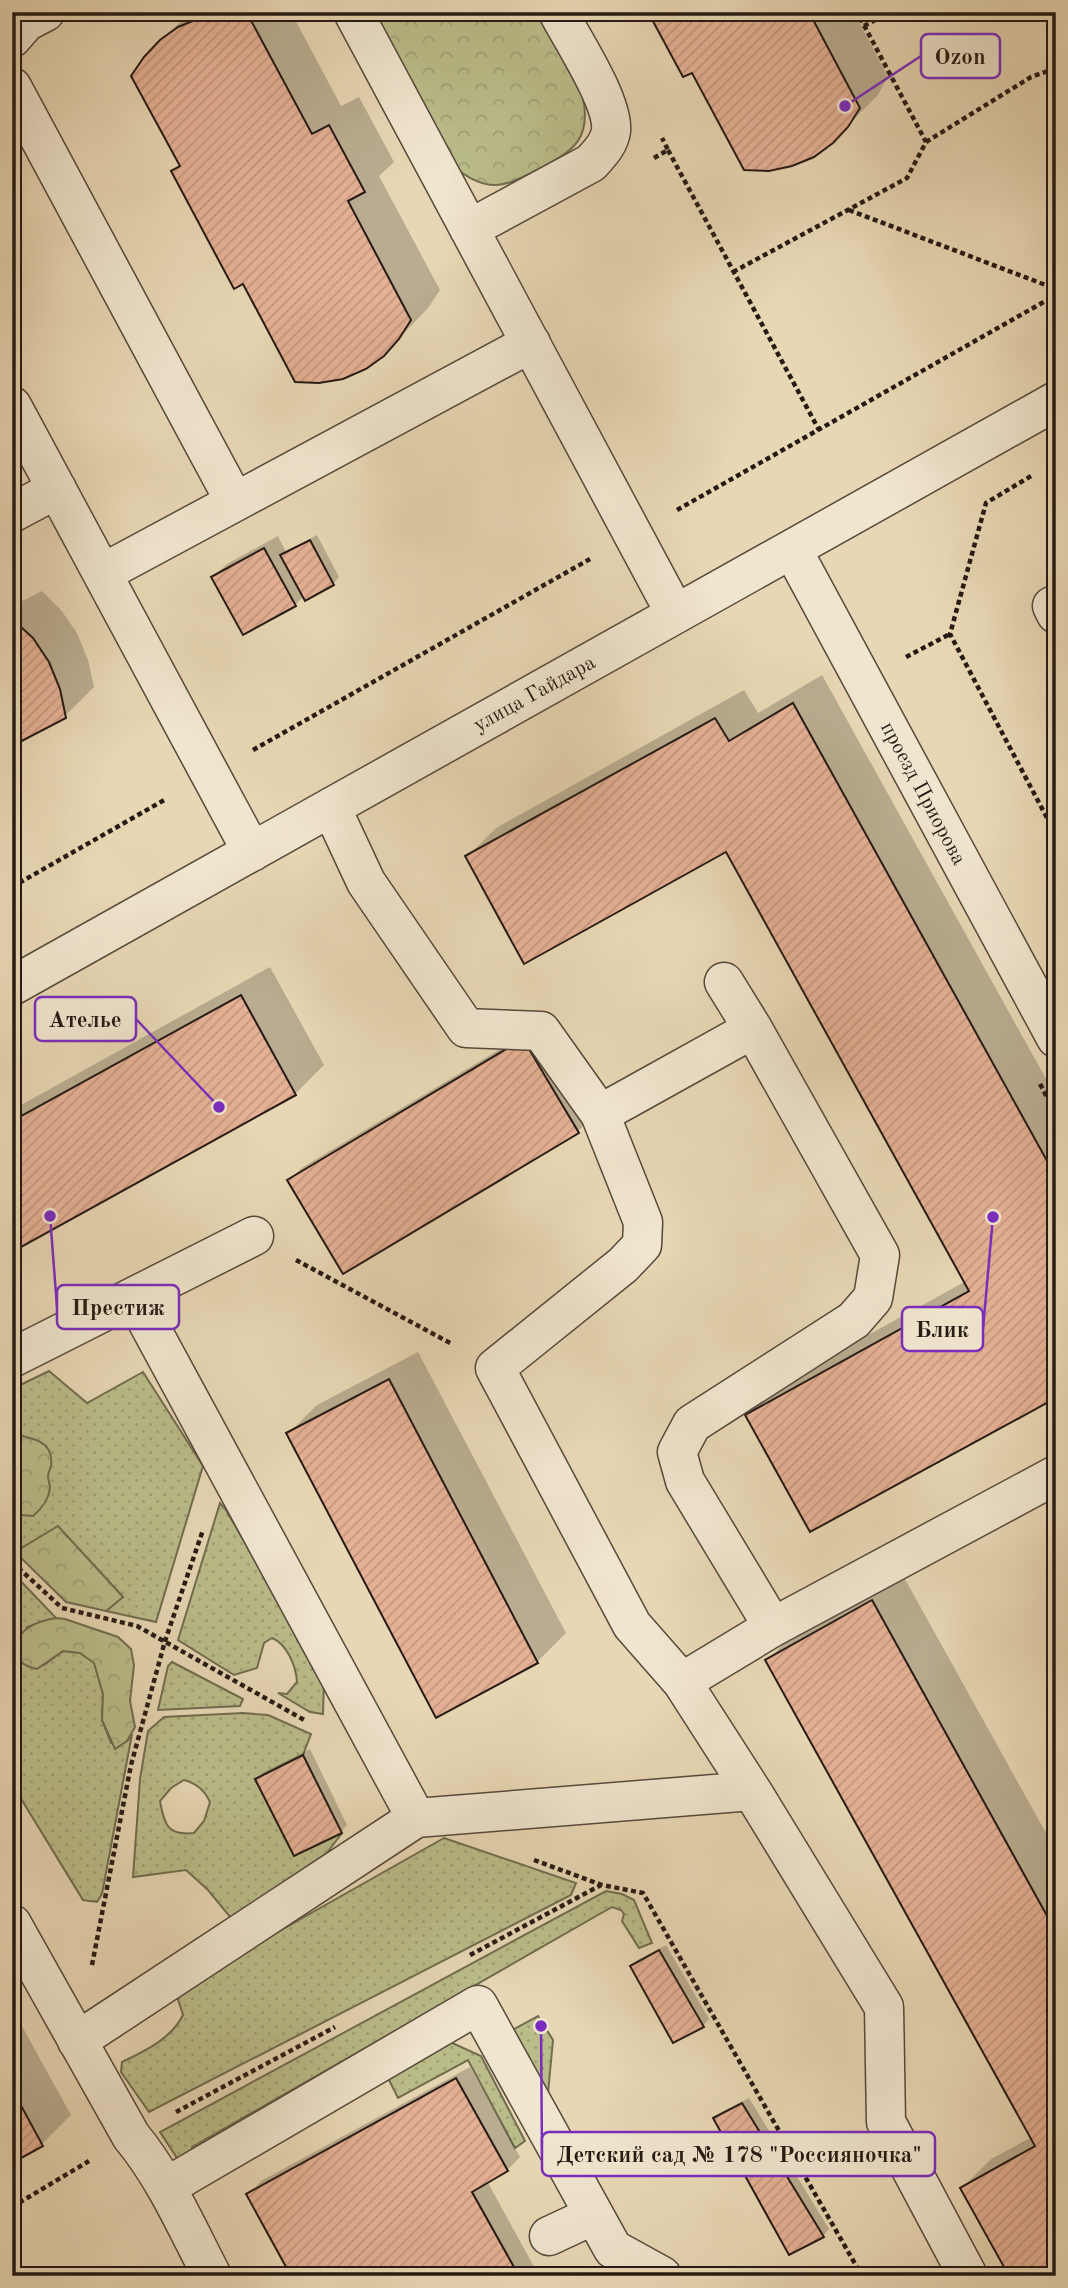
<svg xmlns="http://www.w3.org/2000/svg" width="1068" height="2288" font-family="'Old Standard TT',serif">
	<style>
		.grass { fill: url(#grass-dots); stroke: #706c4f; stroke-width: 2; fill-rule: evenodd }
		.forest { fill: url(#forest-crowns); stroke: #706c4f; stroke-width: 2 }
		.shadow { fill: #0003 }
		.building { fill: url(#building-hatch); stroke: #251a14; stroke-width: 2 }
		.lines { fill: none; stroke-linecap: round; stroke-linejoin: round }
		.minor-casing { stroke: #56493c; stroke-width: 41 }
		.path { stroke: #251a14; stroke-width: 4.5; stroke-dasharray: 5 3.5; stroke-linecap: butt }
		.minor { stroke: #f0e5ce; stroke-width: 38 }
		.labels { text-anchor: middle; stroke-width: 7; stroke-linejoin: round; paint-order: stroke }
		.street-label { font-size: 21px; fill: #251a14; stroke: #f0e5ce }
		.leader { fill: none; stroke: #7b2cbf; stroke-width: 2.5 }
		.callout-dot { fill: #7b2cbf; stroke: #f0e5ce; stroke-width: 2.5 }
		.callout { fill: #f0e5ce; stroke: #7b2cbf; stroke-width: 2.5 }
		.callout-label { font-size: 23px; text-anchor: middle; font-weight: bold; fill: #251a14 }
	</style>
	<defs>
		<pattern id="grass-dots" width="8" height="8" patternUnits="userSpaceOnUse" patternTransform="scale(1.75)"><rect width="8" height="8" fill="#babd8a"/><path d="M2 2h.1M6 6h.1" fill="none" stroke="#a0a276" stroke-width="1.8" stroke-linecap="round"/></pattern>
		<pattern id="forest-crowns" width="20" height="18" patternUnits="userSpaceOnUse" patternTransform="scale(1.75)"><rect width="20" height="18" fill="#babd8a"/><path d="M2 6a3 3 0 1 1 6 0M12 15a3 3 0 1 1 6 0" fill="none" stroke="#a0a276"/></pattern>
		<pattern id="building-hatch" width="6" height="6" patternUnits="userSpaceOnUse" patternTransform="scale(1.75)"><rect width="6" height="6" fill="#e5b094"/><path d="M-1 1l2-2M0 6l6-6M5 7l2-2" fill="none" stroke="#c4977f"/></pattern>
	</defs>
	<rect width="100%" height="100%" fill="#e8d7b4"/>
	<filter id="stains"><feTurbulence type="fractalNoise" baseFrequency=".00286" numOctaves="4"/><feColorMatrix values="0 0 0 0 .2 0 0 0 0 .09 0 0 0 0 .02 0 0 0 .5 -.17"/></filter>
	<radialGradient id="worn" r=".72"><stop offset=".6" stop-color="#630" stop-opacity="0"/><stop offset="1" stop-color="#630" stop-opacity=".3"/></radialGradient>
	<path class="grass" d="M49 1371 87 1403 143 1372 203 1466 156 1622 106 1611 123 1597 58 1527 15 1552 12 1550V1389Z
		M220 1503 226 1510 324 1679 323 1714 310 1712 278 1693 287 1694 297 1682C296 1666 287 1644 272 1638L264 1643 257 1668 234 1675 178 1640Z
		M12 1572 56 1618 27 1627 16 1658 29 1667 44 1665 63 1651 80 1653 94 1662 103 1694 102 1720 111 1743 127 1741 132 1734 102 1894 97 1902 83 1900 12 1784Z
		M172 1662 243 1699 240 1706 158 1710 168 1666Z
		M243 1713 268 1715 311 1734 303 1755 255 1779 294 1856 342 1833 308 1878 235 1923 208 1890 186 1870 133 1877 140 1779 148 1731 164 1717ZM184 1780C196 1783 205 1791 210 1802L204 1821 194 1833C168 1836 164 1825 160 1801L171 1788Z
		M444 1838 576 1883 571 1895 149 2112 121 2072 122 2062C145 2051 171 2039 183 2015L175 1990Z
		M606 1891 622 1894 634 1900 652 1943 639 1948 622 1921 624 1914 621 1910 612 1907 192 2147 193 2155 181 2164 160 2132Z
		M538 2016 553 2040 547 2104 507 2033Z
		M450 2042 481 2056 525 2141 515 2148 468 2060 398 2098 388 2078Z"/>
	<path class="forest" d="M392 12H537L583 97C591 138 575 150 541 168 505 187 488 195 453 166L376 21Z
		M12 1434C31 1438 54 1440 51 1465 51 1469 48 1472 48 1476 48 1480 50 1484 50 1488 49 1500 41 1509 33 1516L22 1515 12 1502Z
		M58 1526 123 1597 106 1611 66 1602 15 1552Z
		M56 1618 65 1619 118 1637 131 1649 134 1665 130 1701 135 1727 127 1741 115 1749 102 1720 103 1694 94 1663 80 1653 63 1651 37 1669C25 1666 17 1662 13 1650 20 1628 34 1622 56 1618Z"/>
	<path class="shadow" d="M190 12H291L341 106 359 97 394 162 379 176 440 290 428 308 383 355 244 282 173 171 180 164 145 58Z
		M650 12H854L888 77 877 96 831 142 693 70Z
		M317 535 339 577 333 584 304 596 295 605 213 577 227 564 278 536 286 552Z
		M42 591 61 610 77 633 88 660 94 687 65 716 12 744V606Z
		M822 675 1056 1097V1396L747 1415 776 1386 966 1281 727 849 467 857 496 828 744 690 758 713Z
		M270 967 324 1065 295 1094 12 1249V1110Z
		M537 1027 591 1118 578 1131 289 1180 303 1167Z
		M418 1352 566 1633 537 1662 436 1715 288 1434 317 1405Z
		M901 1572 1056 1851V2276L962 2188 991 2159 1032 2137 768 1660 796 1631Z
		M310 1749 347 1825 341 1832 257 1779 264 1772Z
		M666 1945 709 2019 703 2026 632 1966 638 1960Z
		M12 2008 71 2115 42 2144 12 2161Z
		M470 2067 520 2157 507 2170 487 2181 539 2276H293L248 2195 261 2181Z
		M749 2098 829 2229 823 2236 715 2119 722 2112Z"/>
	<path class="building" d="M648 12H809L860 108 848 127 833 143 814 157 792 166 769 171 744 170 692 73 683 77Z
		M223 13H247L312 134 329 125 365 192 348 201 411 320 399 339 384 356 366 369 343 379 319 383 295 382 243 284 234 289 171 171 180 166 131 76 144 57 160 40 178 27 200 18Z
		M310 540 334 585 305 601 280 555Z
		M264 548 296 606 243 635 211 577Z
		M12 619 33 638 49 662 60 689 66 718 12 746Z
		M793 703 1056 1177V1398L810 1532 745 1415 969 1291 726 852 524 964 465 856 715 718 729 741Z
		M241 995 296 1095 12 1252V1121Z
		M523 1039 579 1133 343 1274 287 1180Z
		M389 1379 538 1663 436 1718 286 1433Z
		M872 1600 1056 1932V2276H1009L960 2188 1035 2146 765 1660Z
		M303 1755 342 1833 294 1856 255 1779Z
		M659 1950 704 2027 673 2043 630 1966Z
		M456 2078 508 2171 472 2192 519 2276H291L246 2194Z
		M12 2089 43 2146 12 2163Z
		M742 2103 824 2237 789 2255 713 2118Z"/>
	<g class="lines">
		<g class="minor-casing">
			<path id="minor" d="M353 12 675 613
				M12 38 26 22 45 12
				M12 87 235 502 531 343
				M469 229 591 163C600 153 609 144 611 131 614 102 572 39 558 12
				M12 406 252 852
				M12 513 57 489
				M792 549 1056 1038
				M103 573 235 502
				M1052 606 1056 614
				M331 807 366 882 466 1028 541 1031 600 1114 643 1222 642 1245 623 1265 495 1368 632 1625 682 1682 752 1791 884 2007 886 2122 968 2276
				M724 982 753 1029 880 1255 873 1298 854 1320 692 1424 677 1452 685 1481 773 1627
				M12 986 1056 401
				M600 1114 753 1029
				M134 1297 416 1818
				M12 1358 254 1236
				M682 1682 773 1627 1056 1475
				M12 1924 131 2136C165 2177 187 2228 212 2276
				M77 2041 416 1818 752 1791
				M166 2187 478 2005 613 2249 662 2276
				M549 2236 594 2215"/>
		</g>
		<path class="path" d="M864 26 890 12
			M926 142 1031 77 1056 68
			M668 150 819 430
			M654 158 668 150 662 138
			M849 210 1056 289
			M733 272 907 178 926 142 857 12
			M1031 476 986 503 950 634 1056 835
			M677 510 1056 295
			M906 657 950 634
			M253 750 590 559
			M12 887 166 799
			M1040 1084 1056 1114
			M296 1260 452 1344
			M12 1562 62 1608 137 1626 306 1721
			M534 1860 602 1885 643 1893 862 2276
			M470 1955 601 1885
			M92 1965 131 1765 165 1641 203 1530
			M176 2112 335 2027
			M12 2207 89 2161"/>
		<use href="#minor" class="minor"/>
	</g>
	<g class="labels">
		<g class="street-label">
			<text transform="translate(534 693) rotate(-29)" y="7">улица Гайдара</text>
			<text transform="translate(924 793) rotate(62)" y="7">проезд Приорова</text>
		</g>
	</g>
	<path class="leader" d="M845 106L921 56M219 1107L136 1019M50 1216L57 1307M993 1217L983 1329M541 2026L542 2154"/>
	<g class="callout-dot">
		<circle cx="845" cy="106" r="7"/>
		<circle cx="219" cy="1107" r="7"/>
		<circle cx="50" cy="1216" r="7"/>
		<circle cx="993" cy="1217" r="7"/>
		<circle cx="541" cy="2026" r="7"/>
	</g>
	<g class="callout">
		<rect x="921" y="34" width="79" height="44" rx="7"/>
		<rect x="35" y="997" width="101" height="44" rx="7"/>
		<rect x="57" y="1285" width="122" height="44" rx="7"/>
		<rect x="902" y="1307" width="81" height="44" rx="7"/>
		<rect x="542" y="2132" width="393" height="44" rx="7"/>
	</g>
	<g class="callout-label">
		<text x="960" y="64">Ozon</text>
		<text x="85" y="1027">Ателье</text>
		<text x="118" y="1315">Престиж</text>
		<text x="942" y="1337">Блик</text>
		<text x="739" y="2162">Детский сад № 178 "Россияночка"</text>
	</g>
	<rect width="1068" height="2288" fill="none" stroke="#e8d7b4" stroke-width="42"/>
	<rect x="14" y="14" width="1040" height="2260" fill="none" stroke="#251a14" stroke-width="3.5"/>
	<rect x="21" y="21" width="1026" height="2246" fill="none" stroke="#251a14" stroke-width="2"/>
	<rect width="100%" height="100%" filter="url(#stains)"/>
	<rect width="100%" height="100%" fill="url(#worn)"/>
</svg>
